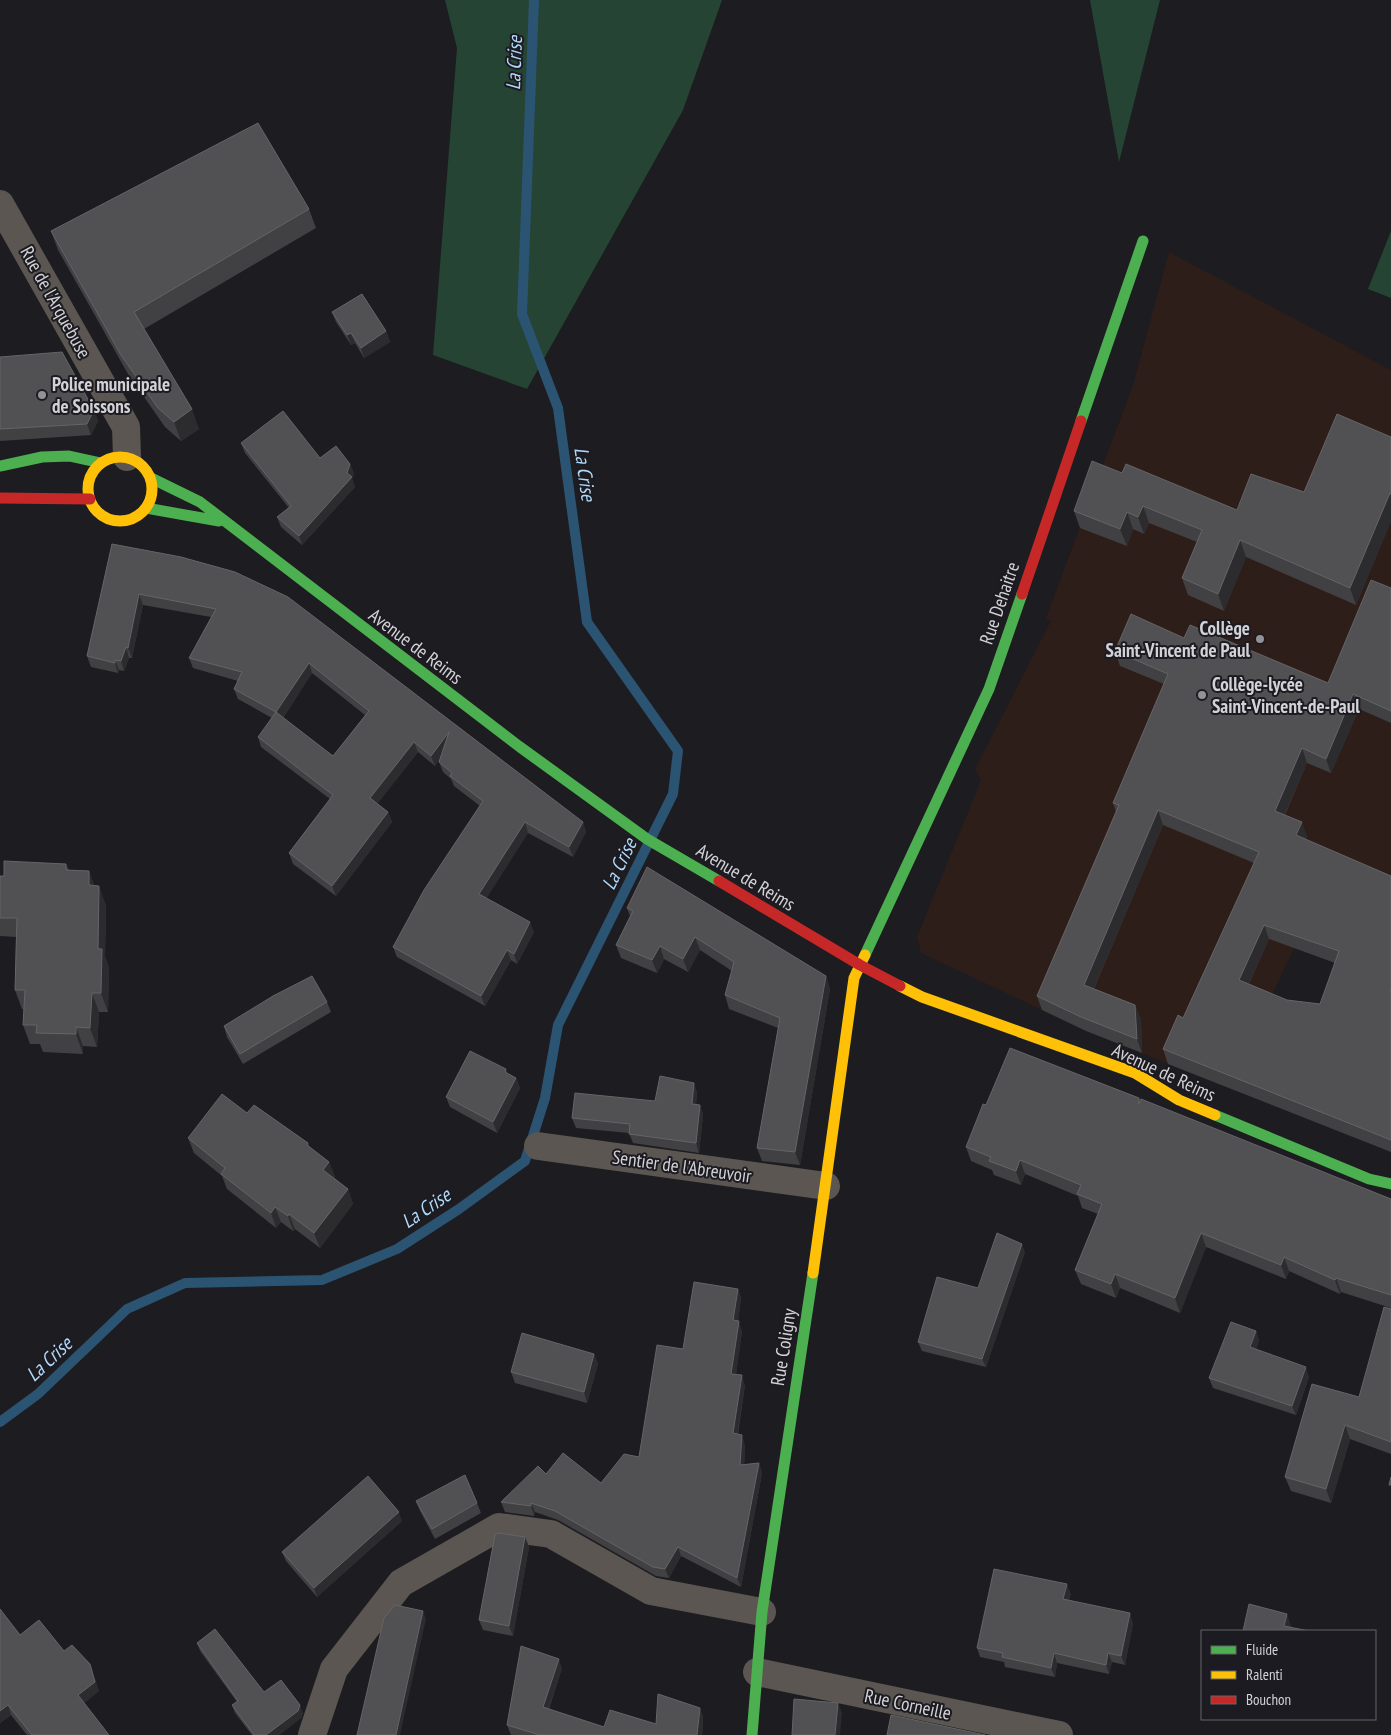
<svg xmlns="http://www.w3.org/2000/svg" width="1391" height="1735" font-family="'PT Sans Narrow',sans-serif">
	<style>
		.education { fill: #2d1e19 }
		.green { fill: #264434 }
		.lines { fill: none; stroke-linecap: round; stroke-linejoin: round }
		.stream { stroke: #2b5473; stroke-width: 10 }
		.street { stroke: #5c5652; stroke-width: 28 }
		.fast { stroke: #4caf50; stroke-width: 11 }
		.slow { stroke: #ffc107; stroke-width: 11 }
		.jam { stroke: #c62828; stroke-width: 11 }
		.wall { fill: #414043; fill-rule: evenodd }
		.shaded-wall { fill: #2c2b2e }
		.building { fill: #515053; stroke: #656467; fill-rule: evenodd }
		.poi-dot { fill: #939296; stroke: #1c1b21; stroke-width: 2 }
		.labels { text-anchor: middle; stroke-width: 4; stroke-linejoin: round; paint-order: stroke }
		.street-label { font-size: 19px; fill: #d3d2d6; stroke: #1c1b21 }
		.poi-label { font-size: 19px; font-weight: bold; fill: #d3d2d6; stroke: #1c1b21; text-anchor: start }
		.water-label { font-size: 20px; font-style: italic; fill: #b0d9f9; stroke: #1c1b21 }
	</style>
	<rect width="100%" height="100%" fill="#1d1c20"/>
	<path class="education" d="M1169 252 1391 370V888H1323L1267 1005 1233 1090 1078 1027 921 953 917 937 981 780 975 769 1051 621 1046 618 1133 385Z"/>
	<path class="green" d="M445 0H722L683 110 527 389 433 355 457 48Z
		M1090 0H1160L1119 162Z
		M1391 231V298L1368 289Z"/>
	<g class="lines">
		<path class="stream" d="M0 1422 38 1394 127 1309 185 1283 322 1280 397 1249 459 1209 525 1161 545 1098 558 1025 673 794 678 751 587 622 558 408 522 314 534 0"/>
		<path class="street" d="M0 204 126 427 127 457
			M538 1146 826 1186
			M757 1672 1059 1735
			M312 1735 334 1669 401 1583 499 1527 551 1534 651 1591 762 1612"/>
		<path class="fast" d="M1081 421 1143 241
			M0 466 42 457 69 456 101 463
			M151 478 200 502 520 747 647 839 719 881
			M146 508 219 521
			M865 955 989 689 1022 594
			M1215 1115 1369 1179 1391 1184
			M752 1735 762 1612 813 1273"/>
		<path class="slow" d="M88 489a32 32 0 1 1 64 0a32 32 0 1 1-64 0Z
			M900 986 922 997 1135 1073 1179 1100 1215 1115
			M813 1273 854 978 865 955"/>
		<path class="jam" d="M0 498 90 499
			M1022 594 1081 421
			M719 881 860 965 900 986"/>
	</g>
	<path class="wall" d="M309 209 316 228 144 329 199 429 181 441 165 427 128 374 58 250 51 231Z
		M332 312 386 331 390 342 364 358 355 343 351 345 336 322Z
		M0 357 94 410 98 421 91 435 0 441Z
		M1391 437V521L1356 605 1246 557 1224 611 1188 595 1182 578 1197 542 1149 523 1144 534 1133 529 1127 546 1080 528 1074 511 1122 473 1237 510 1304 492Z
		M241 443 350 464 354 474 352 479 355 487 302 545 281 527 277 517 289 508 245 453Z
		M112 544 583 822 586 832 573 857 528 833 486 898 534 932 517 964 511 960 485 1006 397 957 393 947 480 806 454 786 451 779 443 772 439 762 440 759 435 766 418 752 377 804 388 812 392 822 336 896 293 864 289 853 330 799 261 747 258 737 272 718 238 699 234 689 238 681 193 668 189 658 211 617 143 605 132 658H129L124 671 119 670 118 673 91 667 87 656ZM312 673 365 715 333 756 283 718Z
		M1391 588V723L1359 709 1331 773 1307 763 1285 815 1307 836 1306 840 1391 876V1152L1168 1064 1163 1049 1183 1018 1254 863 1163 825 1094 989 1135 1005 1141 1020 1142 1053 1086 1031 1042 1010 1037 996 1116 812 1113 803 1164 684 1120 666 1115 651 1184 638 1328 683ZM1269 939 1335 963 1320 1004 1287 1000 1249 984Z
		M66 864 69 870 89 871 94 885 106 905 105 956 109 968 108 1012H99L97 1047 83 1046V1054L43 1052 40 1044H30L23 1025 24 1009H22L15 990 16 937 0 936V876H4Z
		M627 908 826 976 830 989 800 1165 762 1161 757 1148 778 1028 729 1009 725 995 732 971 700 950 688 972 664 959 657 973 621 958 616 945 630 916Z
		M327 1002 331 1012 243 1064 227 1037 224 1026Z
		M506 1069 507 1073 516 1078 520 1088 497 1133 450 1107 446 1097Z
		M694 1083 697 1093 696 1105H700L703 1115 699 1153 633 1143 629 1133 576 1128 572 1118 655 1101Z
		M1139 1098 1140 1102 1391 1199V1308L1341 1292 1340 1294 1289 1271 1286 1279 1206 1247 1180 1313 1120 1288 1116 1298 1081 1284 1075 1270 1098 1214 1082 1208 1078 1196 1025 1174 1021 1185 994 1175 992 1170 971 1161 966 1147 986 1105Z
		M247 1113 308 1143 309 1146 329 1162 335 1177 334 1178 348 1189 353 1204 320 1248 295 1229 293 1231 281 1222 276 1228 227 1189 222 1176 194 1153 188 1138Z
		M1025 1252 986 1367 922 1351 918 1342Z
		M738 1289 741 1298 738 1321 742 1331 736 1374 745 1385 738 1434 745 1445 744 1465 759 1463 762 1473 741 1587 681 1556 669 1578 656 1576 558 1520 535 1512 534 1516 505 1512 501 1502 546 1474 601 1483 639 1457 683 1349Z
		M1391 1309V1454L1350 1439 1331 1503 1291 1491 1285 1477 1359 1397Z
		M1256 1331 1259 1341 1256 1349 1309 1377 1296 1415 1213 1388 1209 1378Z
		M594 1354 598 1364 587 1403 515 1383 511 1372Z
		M416 1501 477 1503 481 1513 435 1539 420 1511Z
		M402 1521 317 1597 286 1561 282 1552Z
		M525 1537 529 1547 513 1636 483 1630 479 1620Z
		M1071 1594 1069 1600 1133 1623 1125 1665 1112 1662 1109 1674 1057 1663 1055 1677 1005 1667 1004 1662 980 1657 977 1648Z
		M0 1609 20 1635 64 1651 93 1674 99 1691 84 1703 109 1735H27L11 1715 0 1723Z
		M197 1643 264 1692 303 1713 301 1718 279 1735H252L235 1713 232 1705 237 1702 200 1651Z
		M562 1668 549 1709 604 1727 656 1724 700 1708 703 1717 702 1735H511L507 1725Z"/>
	<path class="shaded-wall" d="M386 331 390 342 364 358 361 348Z
		M351 333 355 343 351 345 347 335Z
		M192 409 199 429 181 441 174 422Z
		M94 410 98 421 91 435 87 424Z
		M350 464 354 474 352 479 355 487 302 545 299 536 347 473Z
		M1390 493 1391 497V521L1356 605 1350 588Z
		M1143 506 1149 523 1144 534 1138 517Z
		M1127 512 1133 529 1127 546 1120 529Z
		M1240 540 1246 557 1224 611 1218 594Z
		M139 594 143 605 132 658 128 648Z
		M126 647 129 658 124 671 121 661Z
		M115 660 119 670 118 673 115 663Z
		M309 663 312 673 280 722 276 712Z
		M1353 694 1359 709 1331 773 1326 759Z
		M449 732 452 742 435 766 431 756Z
		M414 742 418 752 374 808 370 798Z
		M1302 748 1307 763 1280 825 1275 811Z
		M1158 810 1163 825 1089 1000 1084 985Z
		M388 812 392 822 336 896 332 886Z
		M525 822 528 833 483 904 479 894Z
		M583 822 586 832 573 857 569 847Z
		M1302 822 1307 836 1301 850 1296 835Z
		M89 871 96 891 89 885Z
		M99 886 106 905 105 956 109 968 108 1012 101 993 98 949Z
		M530 922 534 932 517 964 514 954Z
		M1264 925 1269 939 1244 995 1239 980Z
		M695 937 700 950 688 972 683 959Z
		M660 946 664 959 657 973 652 960Z
		M507 950 511 960 485 1006 481 996Z
		M826 976 830 989 800 1165 795 1152Z
		M92 993 99 1012 97 1047 90 1028Z
		M1135 1005 1141 1020 1142 1053 1137 1039Z
		M76 1027 83 1046V1054L76 1034Z
		M516 1078 520 1088 497 1133 493 1122Z
		M694 1083 697 1093 695 1114 692 1104Z
		M700 1105 703 1115 699 1153 696 1143Z
		M1020 1160 1025 1174 1021 1185 1016 1171Z
		M329 1162 335 1177 328 1185 323 1170Z
		M348 1189 353 1204 320 1248 314 1233Z
		M275 1207 281 1222 276 1228 271 1213Z
		M289 1214 295 1229 293 1231 288 1216Z
		M1201 1233 1206 1247 1180 1313 1175 1298Z
		M1022 1244 1025 1252 986 1367 982 1359Z
		M1284 1257 1289 1271 1286 1279 1281 1265Z
		M1115 1274 1120 1288 1116 1298 1111 1284Z
		M1336 1278 1341 1292 1340 1294 1335 1280Z
		M738 1289 741 1298 737 1330 733 1320Z
		M739 1321 742 1331 735 1383 731 1374Z
		M1256 1331 1259 1341 1253 1357 1250 1347Z
		M594 1354 598 1364 587 1403 584 1392Z
		M1306 1367 1309 1377 1296 1415 1292 1406Z
		M742 1375 745 1385 736 1443 733 1433Z
		M1345 1425 1350 1439 1331 1503 1326 1489Z
		M742 1435 745 1445 744 1475 740 1465Z
		M759 1463 762 1473 741 1587 737 1578Z
		M531 1503 535 1512 534 1516 531 1506Z
		M399 1512 402 1521 317 1597 314 1588Z
		M525 1537 529 1547 513 1636 509 1626Z
		M678 1547 681 1556 669 1578 665 1569Z
		M1067 1584 1071 1594 1066 1608 1063 1599Z
		M423 1611 426 1619 400 1735H396Z
		M1130 1613 1133 1623 1125 1665 1121 1656Z
		M1287 1614 1292 1628 1284 1626Z
		M1054 1653 1057 1663 1055 1677 1051 1668Z
		M1108 1653 1112 1662 1109 1674 1106 1665Z
		M559 1659 562 1668 546 1716 543 1707Z
		M90 1664 99 1691 82 1705 78 1695Z
		M838 1703 842 1713 840 1735H835Z
		M8 1705 11 1715 0 1723V1711Z
		M300 1705 303 1713 301 1718 279 1735H266Z
		M700 1708 703 1717 702 1735H697Z"/>
	<path class="building" d="M258 123 309 209 134 312 192 409 174 422 158 408 121 355 51 231Z
		M362 294 386 331 361 348 351 333 347 335 332 312Z
		M62 352 94 410 87 424 0 429V357Z
		M283 411 320 458 336 446 350 464 347 473 352 477 299 536 277 517 291 506 241 443Z
		M1337 414 1391 437V494L1390 493 1350 588 1240 540 1218 594 1182 578 1202 530 1143 506 1138 517 1127 512 1120 529 1074 511 1092 461 1122 473 1126 464 1237 510 1251 474 1304 492Z
		M112 544 181 557 235 572 288 597 583 822 569 847 525 822 479 894 530 922 514 954 507 950 481 996 393 947 424 890 483 801 450 776 452 773 439 762 449 732 431 756 414 742 370 798 388 812 332 886 289 853 333 795 258 737 276 712 234 689 242 672 189 658 216 609 139 594 128 648 126 647 121 661 115 660V663L87 656ZM309 663 369 711 333 756 276 712Z
		M1371 580 1391 588V711L1353 694 1326 759 1302 748 1275 811 1302 822 1296 835 1391 876V987L1390 991 1391 992V1140L1163 1049 1178 1015 1183 1018 1259 852 1158 810 1084 985 1135 1005 1137 1039 1081 1017 1037 996 1119 805 1113 803 1168 674 1115 651 1131 614 1184 638 1190 625 1328 683ZM1264 925 1339 951 1320 1004 1287 1000 1239 980Z
		M4 861 66 864V870L89 871V885L99 886 98 949H102L101 993H92L90 1028 76 1027V1034L36 1033 37 1025H23L25 990H15L17 918H0V876H4Z
		M647 867 826 976 795 1152 757 1148 780 1018 725 995 734 962 695 937 683 959 660 946 652 960 616 945 633 911 627 908Z
		M312 976 327 1002 240 1054 224 1026 273 996Z
		M1010 1048 1139 1098V1104L1141 1099 1391 1199V1295L1336 1278 1335 1280 1284 1257 1281 1265 1201 1233 1175 1298 1115 1274 1111 1284 1075 1270 1102 1204 1077 1194 1081 1185 1020 1160 1016 1171 989 1161 991 1157 966 1147 983 1104 986 1105Z
		M470 1051 506 1069 505 1072 516 1078 493 1122 446 1097Z
		M660 1076 694 1083 692 1104 700 1105 696 1143 629 1134 630 1124 572 1118 575 1093 655 1101Z
		M222 1094 247 1113 254 1105 308 1143 307 1145 329 1162 323 1170 348 1189 314 1233 289 1214 288 1216 275 1207 271 1213 221 1174 225 1168 188 1138Z
		M997 1233 1022 1244 982 1359 918 1342 937 1277 978 1288Z
		M694 1282 738 1289 733 1320 739 1321 731 1374 742 1375 733 1433 742 1435 740 1465 759 1463 737 1578 678 1547 665 1569 653 1567 555 1511 531 1503V1506L501 1502 538 1466 546 1474 563 1453 601 1483 624 1454 639 1457 657 1345 683 1349Z
		M1384 1307 1391 1309V1442L1345 1425 1326 1489 1285 1477 1312 1384 1359 1397Z
		M1231 1322 1256 1331 1250 1347 1306 1367 1292 1406 1209 1378Z
		M522 1333 594 1354 584 1392 511 1372Z
		M465 1475 477 1503 432 1529 416 1501Z
		M368 1476 399 1512 314 1588 282 1552Z
		M1391 1477V1485H1389Z
		M498 1533 525 1537 509 1626 479 1620 495 1535Z
		M994 1569 1067 1584 1063 1599 1130 1613 1121 1656 1108 1653 1106 1665 1054 1653 1051 1668 1002 1657 1003 1653 977 1648Z
		M1249 1604 1287 1614 1284 1626 1309 1631H1243Z
		M395 1605 423 1611 396 1735H357L384 1618Z
		M0 1609 20 1635 39 1620 64 1651 72 1645 90 1664 95 1682 78 1695 109 1735H32L8 1705 0 1711Z
		M215 1629 264 1692 281 1680 300 1705 298 1711 266 1735H254L232 1705 238 1701 197 1643Z
		M521 1646 559 1659 543 1707 604 1727 610 1710 656 1724 658 1694 700 1708 697 1735H540L507 1725Z
		M794 1699 838 1703 835 1735H792Z
		M891 1715 985 1735H887Z"/>
	<g class="poi-dot">
		<circle cx="42" cy="395" r="5"/>
		<circle cx="1260" cy="639" r="5"/>
		<circle cx="1202" cy="695" r="5"/>
	</g>
	<g class="labels">
		<g class="street-label">
			<text transform="translate(56 302) rotate(61)" y="7">Rue de l'Arquebuse</text>
			<text transform="translate(999 603) rotate(-71)" y="7">Rue Dehaitre</text>
			<text transform="translate(416 646) rotate(37)" y="7">Avenue de Reims</text>
			<text transform="translate(746 877) rotate(31)" y="7">Avenue de Reims</text>
			<text transform="translate(1164 1072) rotate(25)" y="7">Avenue de Reims</text>
			<text transform="translate(682 1166) rotate(8)" y="7">Sentier de l'Abreuvoir</text>
			<text transform="translate(783 1347) rotate(-81)" y="7">Rue Coligny</text>
			<text transform="translate(908 1704) rotate(12)" y="7">Rue Corneille</text>
		</g>
		<g class="poi-label">
			<text x="52" y="391">Police municipale<tspan x="52" dy="22">de Soissons</tspan></text>
			<text x="1250" y="635" text-anchor="end">Collège<tspan x="1250" dy="22">Saint-Vincent de Paul</tspan></text>
			<text x="1212" y="691">Collège-lycée<tspan x="1212" dy="22">Saint-Vincent-de-Paul</tspan></text>
		</g>
		<g class="water-label">
			<text transform="translate(514 63) rotate(-88)" y="7">La Crise</text>
			<text transform="translate(585 474) rotate(82)" y="7">La Crise</text>
			<text transform="translate(619 864) rotate(-64)" y="7">La Crise</text>
			<text transform="translate(426 1208) rotate(-34)" y="7">La Crise</text>
			<text transform="translate(49 1359) rotate(-43)" y="7">La Crise</text>
		</g>
	</g>
	<rect x="1201" y="1630" width="175" height="90" fill="#1c1b21" stroke="#656469"/>
	<rect x="1211" y="1646" width="25" height="8" fill="#4caf50" stroke="#656469"/>
	<text x="1246" y="1655" font-size="15" fill="#d3d2d6">Fluide</text>
	<rect x="1211" y="1671" width="25" height="8" fill="#ffc107" stroke="#656469"/>
	<text x="1246" y="1680" font-size="15" fill="#d3d2d6">Ralenti</text>
	<rect x="1211" y="1696" width="25" height="8" fill="#c62828" stroke="#656469"/>
	<text x="1246" y="1705" font-size="15" fill="#d3d2d6">Bouchon</text>
</svg>
